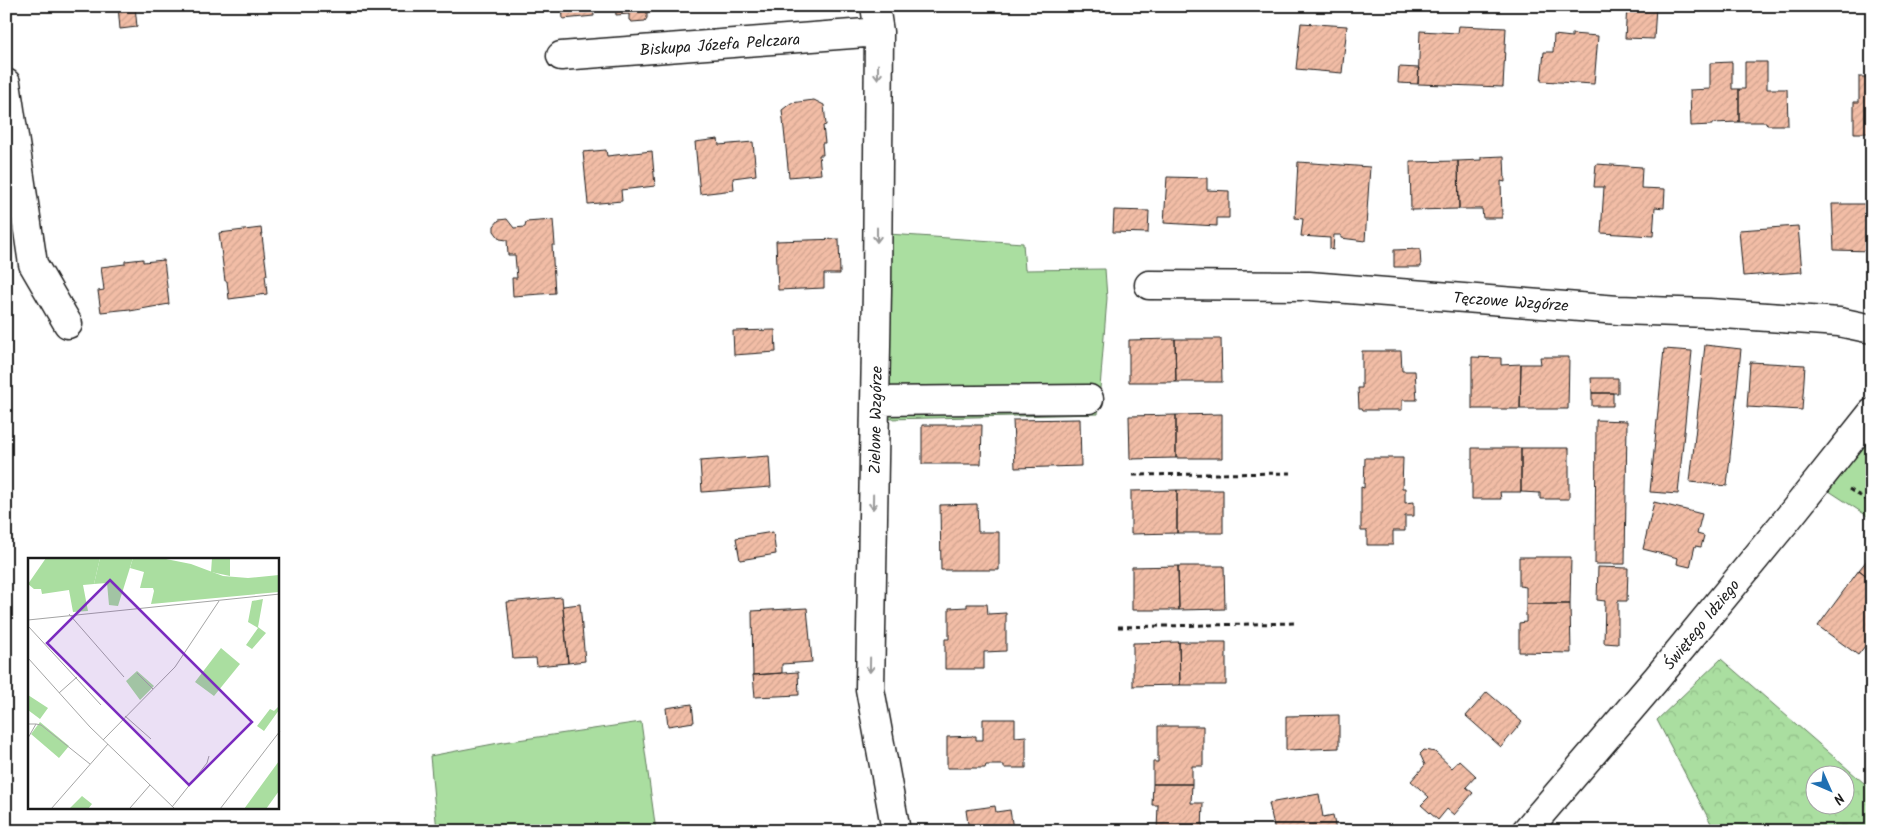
<svg xmlns="http://www.w3.org/2000/svg" width="1878" height="837" font-family="Kalam,sans-serif">
	<style>
		.green { fill: #aadea0; stroke: #637d5e }
		.forest { fill: url(#forest-crowns); stroke: #637d5e; fill-rule: evenodd }
		.building { fill: url(#building-hatch); stroke: #1c1c1c }
		.lines { fill: none; stroke-linecap: round; stroke-linejoin: round }
		.minor-casing { stroke: #1c1c1c; stroke-width: 31 }
		.path { stroke: #1c1c1c; stroke-width: 3; stroke-dasharray: 5 4; stroke-linecap: butt }
		.minor { stroke: #fff; stroke-width: 28 }
		.oneway { stroke: #999 }
		.labels { text-anchor: middle; stroke-width: 4; stroke-linejoin: round; paint-order: stroke }
		.street-label { font-size: 16px; fill: #1c1c1c; stroke: #fff }
		.inset-road { fill: none; stroke: #a4a4a4; stroke-width: 1 }
		.view { fill: #7b2cbf; fill-opacity: 0.15; stroke: #7b2cbf; stroke-width: 2.5 }
		.inset-edge { fill: none; stroke: #1c1c1c; stroke-width: 2.5 }
	</style>
	<defs>
		<pattern id="forest-crowns" width="20" height="18" patternUnits="userSpaceOnUse" patternTransform="scale(1.25)"><rect width="20" height="18" fill="#aadea0"/><path d="M2 6a3 3 0 1 1 6 0M12 15a3 3 0 1 1 6 0" fill="none" stroke="#92be89"/></pattern>
		<pattern id="building-hatch" width="6" height="6" patternUnits="userSpaceOnUse" patternTransform="scale(1.25)"><rect width="6" height="6" fill="#f2bda6"/><path d="M-1 1l2-2M0 6l6-6M5 7l2-2" fill="none" stroke="#cfa28e"/></pattern>
	</defs>
	<rect width="100%" height="100%" fill="#fff"/>
	<filter id="ink" filterUnits="userSpaceOnUse"><feTurbulence type="fractalNoise" baseFrequency=".02" numOctaves="2"/><feDisplacementMap in="SourceGraphic" scale="10" xChannelSelector="R" yChannelSelector="G"/><feConvolveMatrix kernelMatrix="1 2 1 2 8 2 1 2 1" color-interpolation-filters="sRGB"/></filter>
	<g filter="url(#ink)">
		<path class="green" d="M888 234 1023 243 1025 270 1105 269 1107 298 1098 414 888 419Z
			M1872 427V519L1823 487Z
			M641 722 656 831H437L430 756 504 742Z"/>
		<path class="forest" d="M1721 659 1872 790V831H1715L1657 720ZM1816 774H1846V804H1816Z"/>
		<path class="building" d="M118 6H135L137 27 120 29Z
			M562 6H593L594 16 563 19Z
			M615 6H660L661 11 647 12V18L645 21 632 22 629 20V14L616 15Z
			M1627 6H1656L1654 39 1625 38Z
			M1301 23 1347 26 1342 73 1296 69Z
			M1459 26 1506 28 1503 87 1418 84 1420 31 1458 33Z
			M1572 34 1598 36 1594 84 1541 81 1544 52H1553L1554 35 1572 37Z
			M1732 62V89H1739V122L1712 123V125L1691 126 1690 90 1710 89V63Z
			M1745 62H1767V89H1787L1788 125H1767L1766 122H1739V89H1745Z
			M1399 67 1419 68 1418 84 1398 83Z
			M1859 77H1872V133H1854V102H1859Z
			M814 100 824 105 826 125 823 126 825 143H822L823 155H819L821 174 789 177 782 110 791 103Z
			M718 139 719 145 753 142 756 175 733 178 734 190 700 194 695 142Z
			M606 150 607 156 652 151 655 186 621 190 622 201 588 204 583 152Z
			M1504 156 1505 182 1501 181 1502 218H1483L1482 209H1459L1458 161 1481 160V157Z
			M1458 161 1459 209 1411 210 1410 162Z
			M1298 162 1370 167 1365 241 1341 238V235H1334L1333 250 1330 249V238L1301 236 1303 219 1295 218Z
			M1596 164 1642 167 1641 188 1665 189 1664 208 1655 207 1653 236 1601 233 1604 187H1594Z
			M1167 177 1207 178V190L1229 191V218H1217V226L1164 223Z
			M1832 204H1872V251L1834 250Z
			M1114 210 1149 211 1148 233 1113 232Z
			M507 219 514 228 525 227 526 222 553 220 555 245H552L555 293 513 296 512 278H517L515 255H508L507 240 500 239 494 231V226L499 220Z
			M1798 226 1802 272 1743 276 1739 230Z
			M261 228 267 275H265L267 294 229 299 227 281H225L219 233Z
			M839 239 840 274H824V288L778 290 776 241Z
			M1420 249 1421 267H1394V250Z
			M143 259V262L164 260 169 304 130 311V309L101 312 98 291 104 290 101 267 125 264V261Z
			M775 330 776 352 734 355 733 331Z
			M1175 339 1176 382H1129V340Z
			M1175 339H1221L1222 382H1176Z
			M1705 345 1741 349 1727 486 1690 482Z
			M1664 349 1692 351 1678 494 1650 492Z
			M1362 351H1401L1402 371H1415L1417 400H1402V410H1363L1362 408H1359L1358 388H1362Z
			M1472 357 1501 358V365L1521 364 1520 409H1472Z
			M1540 357H1569L1568 409H1520L1521 364H1541Z
			M1750 362 1805 365 1802 410 1747 407Z
			M1591 378H1618V393H1592Z
			M1592 393H1613V406H1592Z
			M1222 414V458H1176V415Z
			M1176 415V458L1130 459 1129 416Z
			M1080 419 1081 466 1015 468 1013 420Z
			M1596 420 1627 421 1625 564H1595Z
			M922 425H982L981 464H922Z
			M1472 448H1521V492H1500L1501 499H1472Z
			M1521 448H1569V499H1540V493L1521 492Z
			M769 456 771 487 702 492 700 461Z
			M1365 458H1403L1402 488H1405V503L1414 502V516H1405V531H1393V545H1367V531H1361V487L1364 488Z
			M1177 490V533L1131 534V491Z
			M1177 490H1223V533H1177Z
			M1654 502 1702 514 1697 534 1704 536 1701 547 1695 546 1690 567 1677 564 1678 558 1643 549Z
			M977 504 978 532H999V570H941L940 505Z
			M773 532 776 554 740 560 736 538Z
			M1872 554V580L1859 570Z
			M1519 557H1571L1570 604H1526V587L1519 586Z
			M1178 566 1179 610H1132V567Z
			M1178 566H1224L1225 609 1179 610Z
			M1598 567 1628 568 1627 601H1618V644L1604 643 1605 601 1597 600Z
			M1859 570 1872 580V637L1858 655 1818 626Z
			M562 597 568 663 537 666 536 658 513 659 507 602Z
			M580 604 585 661 568 663 563 606Z
			M967 604H987L988 614 1006 613V651L984 652V669H945V639H949V608L967 607Z
			M1526 604H1570L1571 653 1519 652V623L1526 622Z
			M807 608 812 662 782 664V673L753 675 752 611Z
			M1179 642 1180 685 1133 686V643Z
			M1179 642H1226V685H1180Z
			M798 672 799 695 755 697 753 675Z
			M1487 692 1522 722 1501 747 1466 716Z
			M692 704 694 722 668 726 666 708Z
			M1339 715V748L1286 750V716Z
			M983 719H1015V737L1026 736V768H1004V765H986L985 768H947V737L976 736V740H983Z
			M1158 726H1203V766H1192V784H1153V762H1158Z
			M1424 750 1435 752 1452 768 1459 760 1476 776 1466 787 1473 793 1454 815 1447 809 1438 820 1421 805 1429 797 1411 781 1425 765 1420 754Z
			M1153 784H1192L1191 803H1203L1202 831H1157L1158 805H1152Z
			M1319 794 1323 817 1333 815 1336 831H1275L1269 803Z
			M995 806 996 812 1010 810 1013 829 1008 831H969L966 810Z"/>
		<g class="lines">
			<g class="minor-casing">
				<path id="minor" d="M875 6 879 32 877 289 870 689 896 831
					M561 56 879 32
					M6 83 33 264 68 324
					M1149 285 1309 286 1618 310 1709 313 1839 322 1872 329
					M875 401 1089 399
					M1526 831 1657 678 1790 516 1872 413"/>
			</g>
			<path class="path" d="M1133 475 1293 473
				M1849 489 1872 503
				M1118 627 1296 623"/>
			<use href="#minor" class="minor"/>
		</g>
		<defs><path id="oneway-shaft" d="M-6 0H5M1.5-3L5.5 0L1.5 3" fill="none" stroke-width="1.6" stroke-linecap="round" stroke-linejoin="round" transform="scale(1.25)"/></defs>
		<g class="oneway">
			<use href="#oneway-shaft" transform="translate(878 72) rotate(90)"/>
			<use href="#oneway-shaft" transform="translate(877 235) rotate(90)"/>
			<use href="#oneway-shaft" transform="translate(873 502) rotate(91)"/>
			<use href="#oneway-shaft" transform="translate(870 665) rotate(91)"/>
		</g>
	</g>
	<g class="labels">
		<g class="street-label">
			<text transform="translate(720 44) rotate(-4)" y="6">Biskupa Józefa Pelczara</text>
			<text transform="translate(1511 301) rotate(4)" y="6">Tęczowe Wzgórze</text>
			<text transform="translate(875 420) rotate(-89)" y="6">Zielone Wzgórze</text>
			<text transform="translate(1701 624) rotate(-51)" y="6">Świętego Idziego</text>
		</g>
	</g>
	<g transform="translate(28 558)">
		<rect width="251" height="251" fill="#fff"/>
		<path d="M18 0H72L66 26 55 27 60 53 45 54 41 32 14 36 13 31H6L0 26ZM105 0H133L163 6 195 18 220 20 251 17V34L123 46 126 33 125 30H112L116 14 102 10ZM235 41 230 69 238 75 224 91 218 87 230 70 220 64 224 43ZM193 90 212 106 186 138 167 124ZM109 113 126 128 112 142 98 123ZM0 137 20 150 12 161 0 152ZM12 164 41 188 31 200 3 176ZM251 203V233L238 251H216ZM54 238 64 246 60 251H41Z" fill="#aadea0"/>
		<path d="M72 0H105L90 48 81 47 79 25 66 26ZM184 0H202V18L183 14ZM250 149 251 152 236 173 229 168 242 151 246 153Z" fill="#aadea0"/>
		<path class="inset-road" d="M41 56 96 119M0 62 252 36M0 68 73 147M0 100 62 169 147 251M109 115 125 131M31 135 49 119M97 158 123 181M0 166H8L0 180M8 166 13 167 62 206M75 182 147 109 191 43M144 249 179 205 181 198M102 250 122 227M23 251 80 186M192 251 252 173"/>
		<path class="view" d="M82 22 224 164 161 227 19 85Z"/>
		<rect width="251" height="251" class="inset-edge"/>
	</g>
	<rect width="1878" height="837" fill="none" stroke="#fff" stroke-width="25"/>
	<rect x="12" y="12" width="1853" height="812" fill="none" stroke="#1c1c1c" stroke-width="2" filter="url(#ink)"/>
	<g transform="translate(1830 790) rotate(135)"><circle r="24" fill="#ffffff" stroke="#a4a4a4"/>
	<path d="M0-4L9 19L0 12L-9 19Z" fill="#1f6fb2"/>
	<text y="-8" font-size="14" font-weight="bold" text-anchor="middle" fill="#1c1c1c">N</text>
	</g>
</svg>
